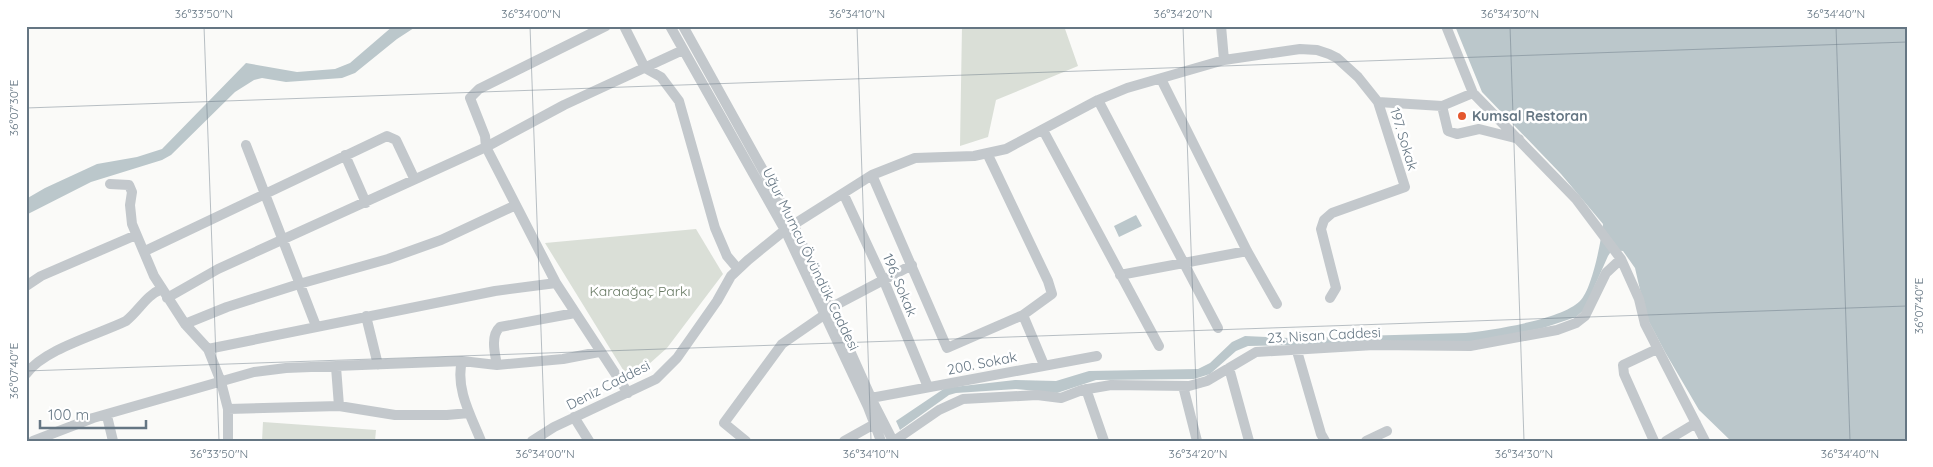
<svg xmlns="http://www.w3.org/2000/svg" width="1933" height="467" font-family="Quicksand,sans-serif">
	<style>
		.green { fill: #dadfd7 }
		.water { fill: #bbc7cb }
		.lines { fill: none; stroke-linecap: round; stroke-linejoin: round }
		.minor { stroke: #c3c8cc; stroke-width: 10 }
		.ticks { fill: none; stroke: #657683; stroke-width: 1; stroke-opacity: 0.45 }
		.poi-dot { fill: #e4572e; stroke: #fff; stroke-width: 2 }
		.labels { text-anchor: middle; stroke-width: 5; stroke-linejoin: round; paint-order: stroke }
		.poi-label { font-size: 14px; font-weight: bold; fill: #657683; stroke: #fff; text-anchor: start }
		.street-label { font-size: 14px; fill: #657683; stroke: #fff }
		.park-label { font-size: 14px; fill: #687a64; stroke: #fff }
		.neatline { fill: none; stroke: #657683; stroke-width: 2 }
		.ticks-label { font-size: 12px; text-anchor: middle; fill: #657683 }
	</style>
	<rect width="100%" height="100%" fill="#fafaf8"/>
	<path class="green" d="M962 26H1064L1078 66 996 100 988 137 960 146Z
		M696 229 723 274 667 348 630 381 545 243Z
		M263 422 376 430 375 441H262Z"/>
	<path class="water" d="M393 26H417L397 39 355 73 342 78 286 82 262 78 254 80 235 92 171 155 162 160 91 182 26 215V199L45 188 97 164 137 157 162 149 246 63 297 72 335 69 350 63Z
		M1455 26H1907V441H1731L1699 410 1665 352 1646 316 1635 268 1623 251 1612 250 1608 256 1584 310 1576 317 1543 328 1478 341 1248 346 1236 351 1210 374 1194 379 1096 380 1057 393 1016 389 956 393 949 395 900 430 896 421 945 388 1015 380 1056 381 1089 371 1198 369 1210 363 1232 342 1245 336 1289 338 1465 333C1492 330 1561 320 1580 301 1592 289 1601 242 1603 224L1561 174 1482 92Z
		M1136 215 1142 226 1119 237 1114 226Z"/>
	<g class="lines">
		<path class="minor" d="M606 26 479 89 470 98 485 136 486 147 556 283 628 393
			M624 26 645 68 661 77 679 101 715 228 727 256 738 269
			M670 26 785 230 868 407 881 441
			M683 26 794 226 873 402 893 441
			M1221 26 1224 60
			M1446 26 1473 93 1576 199 1621 259 1639 299 1645 324 1705 441
			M1161 79 1247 251 1277 304
			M1098 100 1218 328
			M1378 102 1442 106 1473 93
			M1442 106 1448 131 1457 134 1479 129 1519 139
			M1043 130 1159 346
			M246 145 316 326
			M345 155 366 203
			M872 175 947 348 1023 315 1052 294 1048 281 987 153
			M110 184 129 185 132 192 130 205 132 224 154 276 185 324 208 349 221 382 228 409V441
			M844 195 884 281 928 387
			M145 251 387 136 396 140 414 178
			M1120 275 1247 251
			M26 286 41 276 136 235
			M167 298 218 269 486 147 564 105 683 50
			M832 307 912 265
			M1023 315 1044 365
			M366 316 378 365
			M185 324 227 307 299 284 388 259 441 240 516 205
			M208 349 495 291 556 283
			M1297 351 1321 434 1325 441
			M462 361C455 388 471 416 481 441
			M497 365C495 354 490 336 500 327L575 313
			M336 367 339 406
			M1229 368 1249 441
			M26 374C44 349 97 335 126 321 139 311 146 295 162 289
			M1183 386 1197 441
			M1086 389 1104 441
			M871 398 1097 356
			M228 409 339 406 395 415H447L469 413
			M107 416 113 441
			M574 417 589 441
			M33 441 93 418 254 372 286 368 462 361 497 365 563 359 599 352
			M532 441 554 427 656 379 677 358 717 301 731 276 748 260 785 230 872 175 915 158 974 156 1006 149 1098 100 1127 88 1224 60 1300 49 1317 50 1329 54 1337 58 1358 77 1378 102 1405 187 1332 213 1324 220 1321 229 1336 288 1330 298
			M746 441 724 423 782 344 824 315
			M844 441 878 422
			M894 441 939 410 963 399 1037 395 1061 398 1082 390 1111 385 1189 386 1207 381 1256 352 1374 345 1470 346 1557 330 1576 323 1585 316 1606 273 1621 259
			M1366 441 1387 431
			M1654 441 1624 374 1623 365 1657 349
			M1666 441 1696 423"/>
	</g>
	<path class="ticks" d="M204 26 219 441M530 26 545 441M857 26 871 441M1183 26 1198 441M1510 26 1524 441M1836 26 1850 441M26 108 1907 42M26 371 1907 306"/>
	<circle class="poi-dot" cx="1462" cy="116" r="5"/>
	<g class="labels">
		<g class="poi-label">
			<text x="1472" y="121">Kumsal Restoran</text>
		</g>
		<g class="street-label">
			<text transform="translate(1404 139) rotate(73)" y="5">197. Sokak</text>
			<text transform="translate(811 259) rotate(64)" y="5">Uğur Mumcu Övündük Caddesi</text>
			<text transform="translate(900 285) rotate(67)" y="5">196. Sokak</text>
			<text transform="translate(1324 335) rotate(-3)" y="5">23. Nisan Caddesi</text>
			<text transform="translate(982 363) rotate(-11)" y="5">200. Sokak</text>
			<text transform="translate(608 385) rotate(-27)" y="5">Deniz Caddesi</text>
		</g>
		<g class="park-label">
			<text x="640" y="296">Karaağaç Parkı</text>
		</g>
	</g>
	<rect width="1933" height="467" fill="none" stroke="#ffffff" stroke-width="55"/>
	<path d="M40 420v8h106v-8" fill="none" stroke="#657683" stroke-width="2.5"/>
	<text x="48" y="420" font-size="15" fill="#657683" stroke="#ffffff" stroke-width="4" paint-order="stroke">100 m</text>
	<rect x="28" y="28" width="1878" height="412" class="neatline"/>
	<g class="ticks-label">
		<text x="204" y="18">36°33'50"N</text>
		<text x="531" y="18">36°34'00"N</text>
		<text x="857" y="18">36°34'10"N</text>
		<text x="1183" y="18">36°34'20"N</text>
		<text x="1510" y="18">36°34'30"N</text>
		<text x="1836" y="18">36°34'40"N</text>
		<text transform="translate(14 108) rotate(-90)" y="4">36°07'30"E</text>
		<text transform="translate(1919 306) rotate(-90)" y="4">36°07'40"E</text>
		<text transform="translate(14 371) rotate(-90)" y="4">36°07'40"E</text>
		<text x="219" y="458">36°33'50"N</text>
		<text x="545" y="458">36°34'00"N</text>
		<text x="871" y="458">36°34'10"N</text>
		<text x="1198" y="458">36°34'20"N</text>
		<text x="1524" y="458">36°34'30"N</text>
		<text x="1850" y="458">36°34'40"N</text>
	</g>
</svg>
